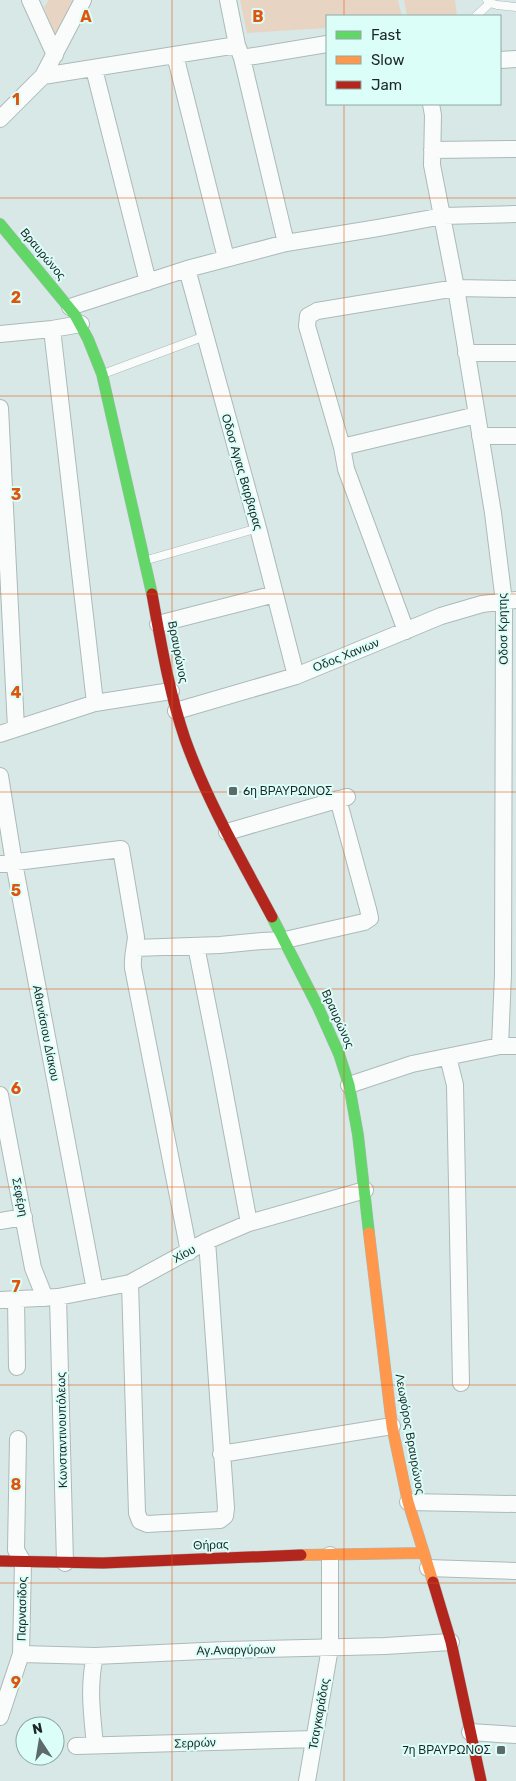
<svg xmlns="http://www.w3.org/2000/svg" width="516" height="1781" font-family="Rubik,sans-serif">
	<style>
		.green { fill: #e8d4c3 }
		.lines { fill: none; stroke-linecap: round; stroke-linejoin: round }
		.lane-casing { stroke: #acbab8; stroke-width: 9 }
		.street-casing { stroke: #acbab8; stroke-width: 18 }
		.fast-casing { stroke: #acbab8; stroke-width: 12 }
		.slow-casing { stroke: #acbab8; stroke-width: 12 }
		.jam-casing { stroke: #acbab8; stroke-width: 12 }
		.lane { stroke: #f9fcfb; stroke-width: 8 }
		.street { stroke: #f9fcfb; stroke-width: 16 }
		.fast { stroke: #63d668; stroke-width: 11 }
		.slow { stroke: #ff974d; stroke-width: 11 }
		.jam { stroke: #b3261e; stroke-width: 11 }
		.grid { fill: none; stroke: #de560d; stroke-width: 1; stroke-opacity: 0.55 }
		.poi-dot { fill: #5c6b69; stroke: #dcfef9; stroke-width: 2 }
		.labels { text-anchor: middle; stroke-width: 4; stroke-linejoin: round; paint-order: stroke }
		.street-label { font-size: 12px; fill: #1a2725; stroke: #dcfef9 }
		.poi-label { font-size: 12px; fill: #1a2725; stroke: #dcfef9; text-anchor: start }
		.grid-label { font-size: 16px; text-anchor: middle; font-weight: bold; fill: #de560d; stroke: #dcfef9; stroke-width: 4; stroke-linejoin: round; paint-order: stroke }
	</style>
	<rect width="100%" height="100%" fill="#d7e8e6"/>
	<path class="green" d="M49 0H75L55 35 44 7Z
		M240 0H398L402 16H327V28L247 33Z
		M404 0H455L457 16H407Z"/>
	<g class="lines">
		<g class="lane-casing">
			<path id="lane" d="M490 3 497 5 516 7
				M476 16 490 3 487 0
				M103 374 205 336
				M147 560 258 528"/>
		</g>
		<g class="street-casing">
			<path id="street" d="M30 0 55 55
				M228 0 237 45 242 58 286 243
				M175 55 226 258
				M242 58 327 44
				M500 60 516 59
				M94 69 148 282
				M43 76 237 45
				M431 104 433 115 432 165 456 288 477 415 493 513 504 602 503 974 500 1046
				M0 119 43 76 83 0
				M432 150 516 149
				M187 269 258 528 296 676
				M70 307 187 269 286 243 378 228 443 216 516 214
				M52 329 95 703
				M0 334 52 329 81 324
				M466 353H516
				M0 408 16 728
				M480 436H516
				M342 447 477 415
				M158 624 275 594
				M406 631 346 469 342 447 307 326 308 316 317 311 456 288 516 289
				M176 711 296 676 441 616 482 604 516 600
				M0 734 95 703 171 691
				M0 776 14 863 95 1290
				M227 832 347 797
				M0 864 121 849 136 937C135 948 132 957 133 968L189 1252
				M196 946 219 1062 249 1223
				M135 948 220 945 262 941 285 940 364 922 370 918 368 909 338 799
				M448 1057 455 1085 461 1383
				M349 1085 412 1064 500 1046H516
				M0 1095 33 1268 45 1298
				M0 1221 24 1217
				M130 1283 137 1513 140 1521 147 1524 220 1520 225 1516 226 1508 207 1241
				M58 1297 65 1563
				M16 1299 17 1367
				M0 1300 58 1297 130 1283 207 1241 249 1223 365 1190
				M221 1454 392 1426
				M408 1502 516 1504
				M428 1568 516 1571
				M21 1654 95 1656 225 1650 385 1646 451 1642
				M95 1656C88 1686 92 1715 95 1745
				M0 1717 21 1654 23 1562 16 1550 18 1439
				M470 1732 516 1735
				M76 1746 314 1739
				M307 1781 330 1648V1555"/>
		</g>
		<g class="fast-casing">
			<path id="fast" d="M0 224 75 315 88 339 102 374 152 594
				M272 917 318 1007 339 1054 349 1085 358 1135 369 1233"/>
		</g>
		<g class="slow-casing">
			<path id="slow" d="M369 1233 392 1426 408 1502 433 1582
				M301 1555 423 1553"/>
		</g>
		<g class="jam-casing">
			<path id="jam" d="M152 594C161 643 169 692 185 739 207 801 241 859 272 917
				M0 1561 103 1563 301 1555
				M433 1582 451 1642 481 1781"/>
		</g>
		<use href="#lane" class="lane"/>
		<use href="#street" class="street"/>
		<use href="#fast" class="fast"/>
		<use href="#slow" class="slow"/>
		<use href="#jam" class="jam"/>
	</g>
	<path class="grid" d="M172 0V1781M344 0V16M344 104V1781M0 198H516M0 396H516M0 594H516M0 792H516M0 989H516M0 1187H516M0 1385H516M0 1583H516"/>
	<g class="poi-dot">
		<rect x="228" y="786" width="10" height="10" rx="2.5"/>
		<rect x="496" y="1745" width="10" height="10" rx="2.5"/>
	</g>
	<g class="labels">
		<g class="street-label">
			<text transform="translate(43 254) rotate(50)" y="4">Βραυρώνος</text>
			<text transform="translate(242 472) rotate(74)" y="4">Οδοσ Αγιας Βαρβαρας</text>
			<text transform="translate(503 629) rotate(-91)" y="4">Οδοσ Κρητης</text>
			<text transform="translate(178 652) rotate(79)" y="4">Βραυρώνος</text>
			<text transform="translate(346 655) rotate(-22)" y="4">Οδος Χανιων</text>
			<text transform="translate(338 1019) rotate(66)" y="4">Βραυρώνος</text>
			<text transform="translate(46 1033) rotate(79)" y="4">Αθανάσιου Δίακου</text>
			<text transform="translate(20 1197) rotate(79)" y="4">Σεφέρη</text>
			<text transform="translate(184 1254) rotate(-29)" y="4">Χίου</text>
			<text transform="translate(62 1430) rotate(-91)" y="4">Κωνσταντινουπόλεως</text>
			<text transform="translate(410 1434) rotate(80)" y="4">Λεωφόρος Βραυρώνος</text>
			<text transform="translate(211 1545) rotate(-2)" y="4">Θήρας</text>
			<text transform="translate(22 1609) rotate(-89)" y="4">Παρνασίδος</text>
			<text transform="translate(236 1650) rotate(-1)" y="4">Αγ.Αναργύρων</text>
			<text transform="translate(319 1714) rotate(-80)" y="4">Τσαγκαράδας</text>
			<text transform="translate(195 1743) rotate(-2)" y="4">Σερρών</text>
		</g>
		<g class="poi-label">
			<text x="243" y="795">6η ΒΡΑΥΡΩΝΟΣ</text>
			<text x="491" y="1754" text-anchor="end">7η ΒΡΑΥΡΩΝΟΣ</text>
		</g>
	</g>
	<g class="grid-label">
		<text x="86" y="22">A</text>
		<text x="258" y="22">B</text>
		<text x="16" y="105">1</text>
		<text x="16" y="303">2</text>
		<text x="16" y="500">3</text>
		<text x="16" y="698">4</text>
		<text x="16" y="896">5</text>
		<text x="16" y="1094">6</text>
		<text x="16" y="1292">7</text>
		<text x="16" y="1490">8</text>
		<text x="16" y="1688">9</text>
	</g>
	<rect x="326" y="15" width="175" height="90" fill="#dcfef9" stroke="#8ea8a4"/>
	<rect x="336" y="31" width="25" height="8" fill="#63d668" stroke="#8ea8a4"/>
	<text x="371" y="40" font-size="15" fill="#1a2725">Fast</text>
	<rect x="336" y="56" width="25" height="8" fill="#ff974d" stroke="#8ea8a4"/>
	<text x="371" y="65" font-size="15" fill="#1a2725">Slow</text>
	<rect x="336" y="81" width="25" height="8" fill="#b3261e" stroke="#8ea8a4"/>
	<text x="371" y="90" font-size="15" fill="#1a2725">Jam</text>
	<g transform="translate(40 1741) rotate(348)"><circle r="24" fill="#dcfef9" stroke="#8ea8a4"/>
	<path d="M0-4L9 19L0 12L-9 19Z" fill="#5c6b69"/>
	<text y="-8" font-size="14" font-weight="bold" text-anchor="middle" fill="#1a2725">N</text>
	</g>
</svg>
